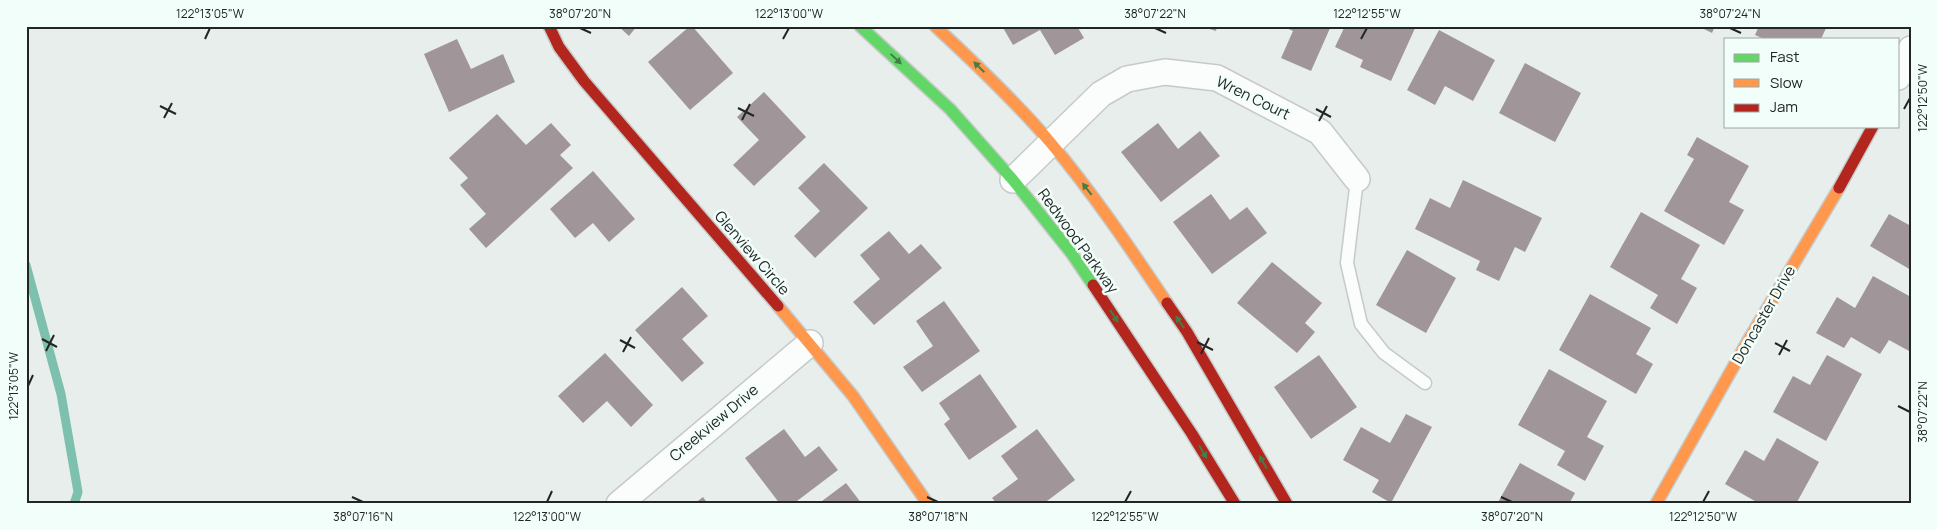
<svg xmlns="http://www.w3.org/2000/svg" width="1937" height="530" font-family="Manrope,sans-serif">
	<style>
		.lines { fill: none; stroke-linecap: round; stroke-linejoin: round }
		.stream { stroke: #7dc0ad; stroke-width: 9 }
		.building { fill: #a0969a }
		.lane-casing { stroke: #c6cac9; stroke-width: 15 }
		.street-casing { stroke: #c6cac9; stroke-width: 28 }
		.fast-casing { stroke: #c6cac9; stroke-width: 14 }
		.slow-casing { stroke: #c6cac9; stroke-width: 14 }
		.jam-casing { stroke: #c6cac9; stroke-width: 14 }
		.lane { stroke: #fbfcfc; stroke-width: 12 }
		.street { stroke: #fbfcfc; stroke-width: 25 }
		.fast { stroke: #63d668; stroke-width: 11 }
		.slow { stroke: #ff974d; stroke-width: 11 }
		.jam { stroke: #b3261e; stroke-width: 11 }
		.oneway { fill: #427e46 }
		.ticks { fill: none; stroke: #212624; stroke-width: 2 }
		.labels { text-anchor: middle; stroke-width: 5; stroke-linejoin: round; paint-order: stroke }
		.street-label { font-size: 15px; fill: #212624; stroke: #f2fefa }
		.neatline { fill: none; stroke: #212624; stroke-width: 2 }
		.ticks-label { font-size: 12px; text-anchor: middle; fill: #212624 }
	</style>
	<rect width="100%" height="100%" fill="#e7eeeb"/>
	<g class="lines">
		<path class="stream" d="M26 265 61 394 78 492 74 504"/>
	</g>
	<path class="building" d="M618 26H637L629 36Z
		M690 26H692L733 73 690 110 648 62Z
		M1002 26H1077L1084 38 1055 55 1040 30 1013 45Z
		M1200 26H1217L1216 31Z
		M1282 26H1331L1311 71 1281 58 1293 31Z
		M1345 26H1416L1391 81 1360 67 1363 60 1335 47Z
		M1698 26H1715L1712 33Z
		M1759 26H1827L1821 39H1764L1755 35Z
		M1439 30 1495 60 1473 101 1445 86 1435 105 1407 90Z
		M457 39 471 69 503 54 515 82 449 112 424 54Z
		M1525 63 1581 93 1555 142 1499 113Z
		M764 92 806 137 754 186 733 165 759 140 737 117Z
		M497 114 526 145 551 123 571 145 560 155 573 168 486 248 469 229 486 214 460 185 468 178 449 158Z
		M1158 123 1178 149 1200 131 1220 156 1161 202 1121 152Z
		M1697 137 1749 166 1729 202 1744 210 1724 245 1664 211 1694 159 1687 155Z
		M824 163 868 208 815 258 794 236 820 211 798 188Z
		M593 171 635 219 609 242 593 223 575 238 550 209Z
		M1463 180 1542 218 1525 252 1515 247 1499 281 1476 270 1480 261 1415 229 1430 198 1450 208Z
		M1211 194 1230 220 1247 207 1267 233 1212 274 1173 222Z
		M1641 212 1700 245 1681 279 1697 288 1677 324 1650 308 1658 295 1610 267Z
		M1889 214 1911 226V270L1870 246Z
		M889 231 909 254 921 244 942 268 874 325 853 302 880 279 860 255Z
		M1407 250 1456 278 1426 333 1376 305Z
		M1272 262 1322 303 1305 323 1315 332 1297 353 1237 303Z
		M1873 276 1911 297V348L1909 351 1889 340 1880 354 1851 337 1844 348 1816 333 1837 297 1855 308Z
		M682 287 708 316 682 339 704 363 682 382 635 330Z
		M1590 294 1651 328 1636 354 1653 364 1636 394 1559 350Z
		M944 301 980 351 922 392 903 367 933 346 916 321Z
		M605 353 653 405 631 427 607 401 583 423 558 396Z
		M1319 355 1357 407 1311 439 1274 387Z
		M1827 355 1862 374 1826 441 1773 412 1793 376 1810 385Z
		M1549 369 1607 401 1587 437 1604 446 1585 481 1557 465 1565 451 1518 425Z
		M980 374 1017 427 969 460 944 424 950 419 939 403Z
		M1406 414 1432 427 1391 503 1372 492 1379 480 1343 460 1361 427 1390 443Z
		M784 429 805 457 819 446 838 470 793 504H780L745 458Z
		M1037 429 1075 480 1043 504H997L992 498 1018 479 1001 456Z
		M1777 438 1819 462 1796 504H1760L1725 484 1745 450 1764 461Z
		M1520 463 1575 493 1569 504H1497Z
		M846 483 862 504H818Z
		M703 497 708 504H694Z"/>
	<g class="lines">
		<g class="lane-casing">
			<path id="lane" d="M1357 179 1347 263 1361 324 1384 353 1425 383"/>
		</g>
		<g class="street-casing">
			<path id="street" d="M1898 77 1911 49
				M1013 180 1101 94 1127 79 1165 72 1217 78 1320 132 1357 179
				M619 504 810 343"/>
		</g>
		<g class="fast-casing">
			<path id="fast" d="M860 26 950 109 1013 180 1072 254 1093 285"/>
		</g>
		<g class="slow-casing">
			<path id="slow" d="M935 26C975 63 1015 101 1050 142 1093 193 1130 248 1167 303
				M778 306 853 396 928 504
				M1656 504 1749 339 1839 188"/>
		</g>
		<g class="jam-casing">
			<path id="jam" d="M549 26 559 47 584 81 778 306
				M1839 188 1873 126
				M1093 285 1192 434 1235 504
				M1167 303 1187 332 1287 504"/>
		</g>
		<use href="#lane" class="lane"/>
		<use href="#street" class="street"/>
		<use href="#fast" class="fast"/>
		<use href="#slow" class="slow"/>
		<use href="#jam" class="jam"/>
	</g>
	<defs><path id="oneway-solid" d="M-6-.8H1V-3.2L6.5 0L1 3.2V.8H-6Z" transform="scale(1.25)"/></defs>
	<g class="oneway">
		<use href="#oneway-solid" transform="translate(896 59) rotate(43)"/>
		<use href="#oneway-solid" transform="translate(979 67) rotate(-136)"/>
		<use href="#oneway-solid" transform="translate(1087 189) rotate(-128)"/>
		<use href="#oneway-solid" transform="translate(1114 316) rotate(56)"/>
		<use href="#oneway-solid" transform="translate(1180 322) rotate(-124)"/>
		<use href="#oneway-solid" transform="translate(1203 452) rotate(59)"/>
		<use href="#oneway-solid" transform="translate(1263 462) rotate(-120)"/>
	</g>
	<path class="ticks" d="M580 28 591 33M1155 28 1166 33M1730 28 1741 33M205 39 210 28M783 39 789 28M1361 39 1367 28M160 106 176 114M738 108 754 116M1316 109 1331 117M1904 109 1910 98M164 118 172 103M742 120 750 104M1319 121 1327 106M42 339 57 347M620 340 635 348M1197 342 1213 350M1775 343 1790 351M46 351 54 335M623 352 631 337M1201 354 1209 338M1779 355 1787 340M28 386 33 375M1898 406 1910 412M352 497 363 502M927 497 938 502M1501 497 1512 502M547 502 552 491M1125 502 1131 491M1703 502 1709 491"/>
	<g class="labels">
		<g class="street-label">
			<text transform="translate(1253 98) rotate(26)" y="5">Wren Court</text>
			<text transform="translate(1078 241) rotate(54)" y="5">Redwood Parkway</text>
			<text transform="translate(752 253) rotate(49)" y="5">Glenview Circle</text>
			<text transform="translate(1764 315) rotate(-60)" y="5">Doncaster Drive</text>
			<text transform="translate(714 423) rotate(-40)" y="5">Creekview Drive</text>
		</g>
	</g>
	<rect width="1937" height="530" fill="none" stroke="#f2fefa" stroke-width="55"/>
	<rect x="1724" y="38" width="175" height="90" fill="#f2fefa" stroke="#9ea8a4"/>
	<rect x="1734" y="54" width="25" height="8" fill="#63d668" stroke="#9ea8a4"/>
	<text x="1770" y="62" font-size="15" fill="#212624">Fast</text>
	<rect x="1734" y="79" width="25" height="8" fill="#ff974d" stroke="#9ea8a4"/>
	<text x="1770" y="88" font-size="15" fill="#212624">Slow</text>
	<rect x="1734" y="104" width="25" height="8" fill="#b3261e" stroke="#9ea8a4"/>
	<text x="1770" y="112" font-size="15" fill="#212624">Jam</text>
	<rect x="28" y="28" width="1882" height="474" class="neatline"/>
	<g class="ticks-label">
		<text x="210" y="18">122°13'05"W</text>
		<text x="580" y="18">38°07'20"N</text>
		<text x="789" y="18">122°13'00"W</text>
		<text x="1155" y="18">38°07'22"N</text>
		<text x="1367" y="18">122°12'55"W</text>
		<text x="1730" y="18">38°07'24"N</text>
		<text transform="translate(1923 98) rotate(-90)" y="4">122°12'50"W</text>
		<text transform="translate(14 386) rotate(-90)" y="4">122°13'05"W</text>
		<text transform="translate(1923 412) rotate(-90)" y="4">38°07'22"N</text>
		<text x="363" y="521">38°07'16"N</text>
		<text x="547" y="521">122°13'00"W</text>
		<text x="938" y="521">38°07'18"N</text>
		<text x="1125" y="521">122°12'55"W</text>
		<text x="1512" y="521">38°07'20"N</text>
		<text x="1703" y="521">122°12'50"W</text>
	</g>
</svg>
